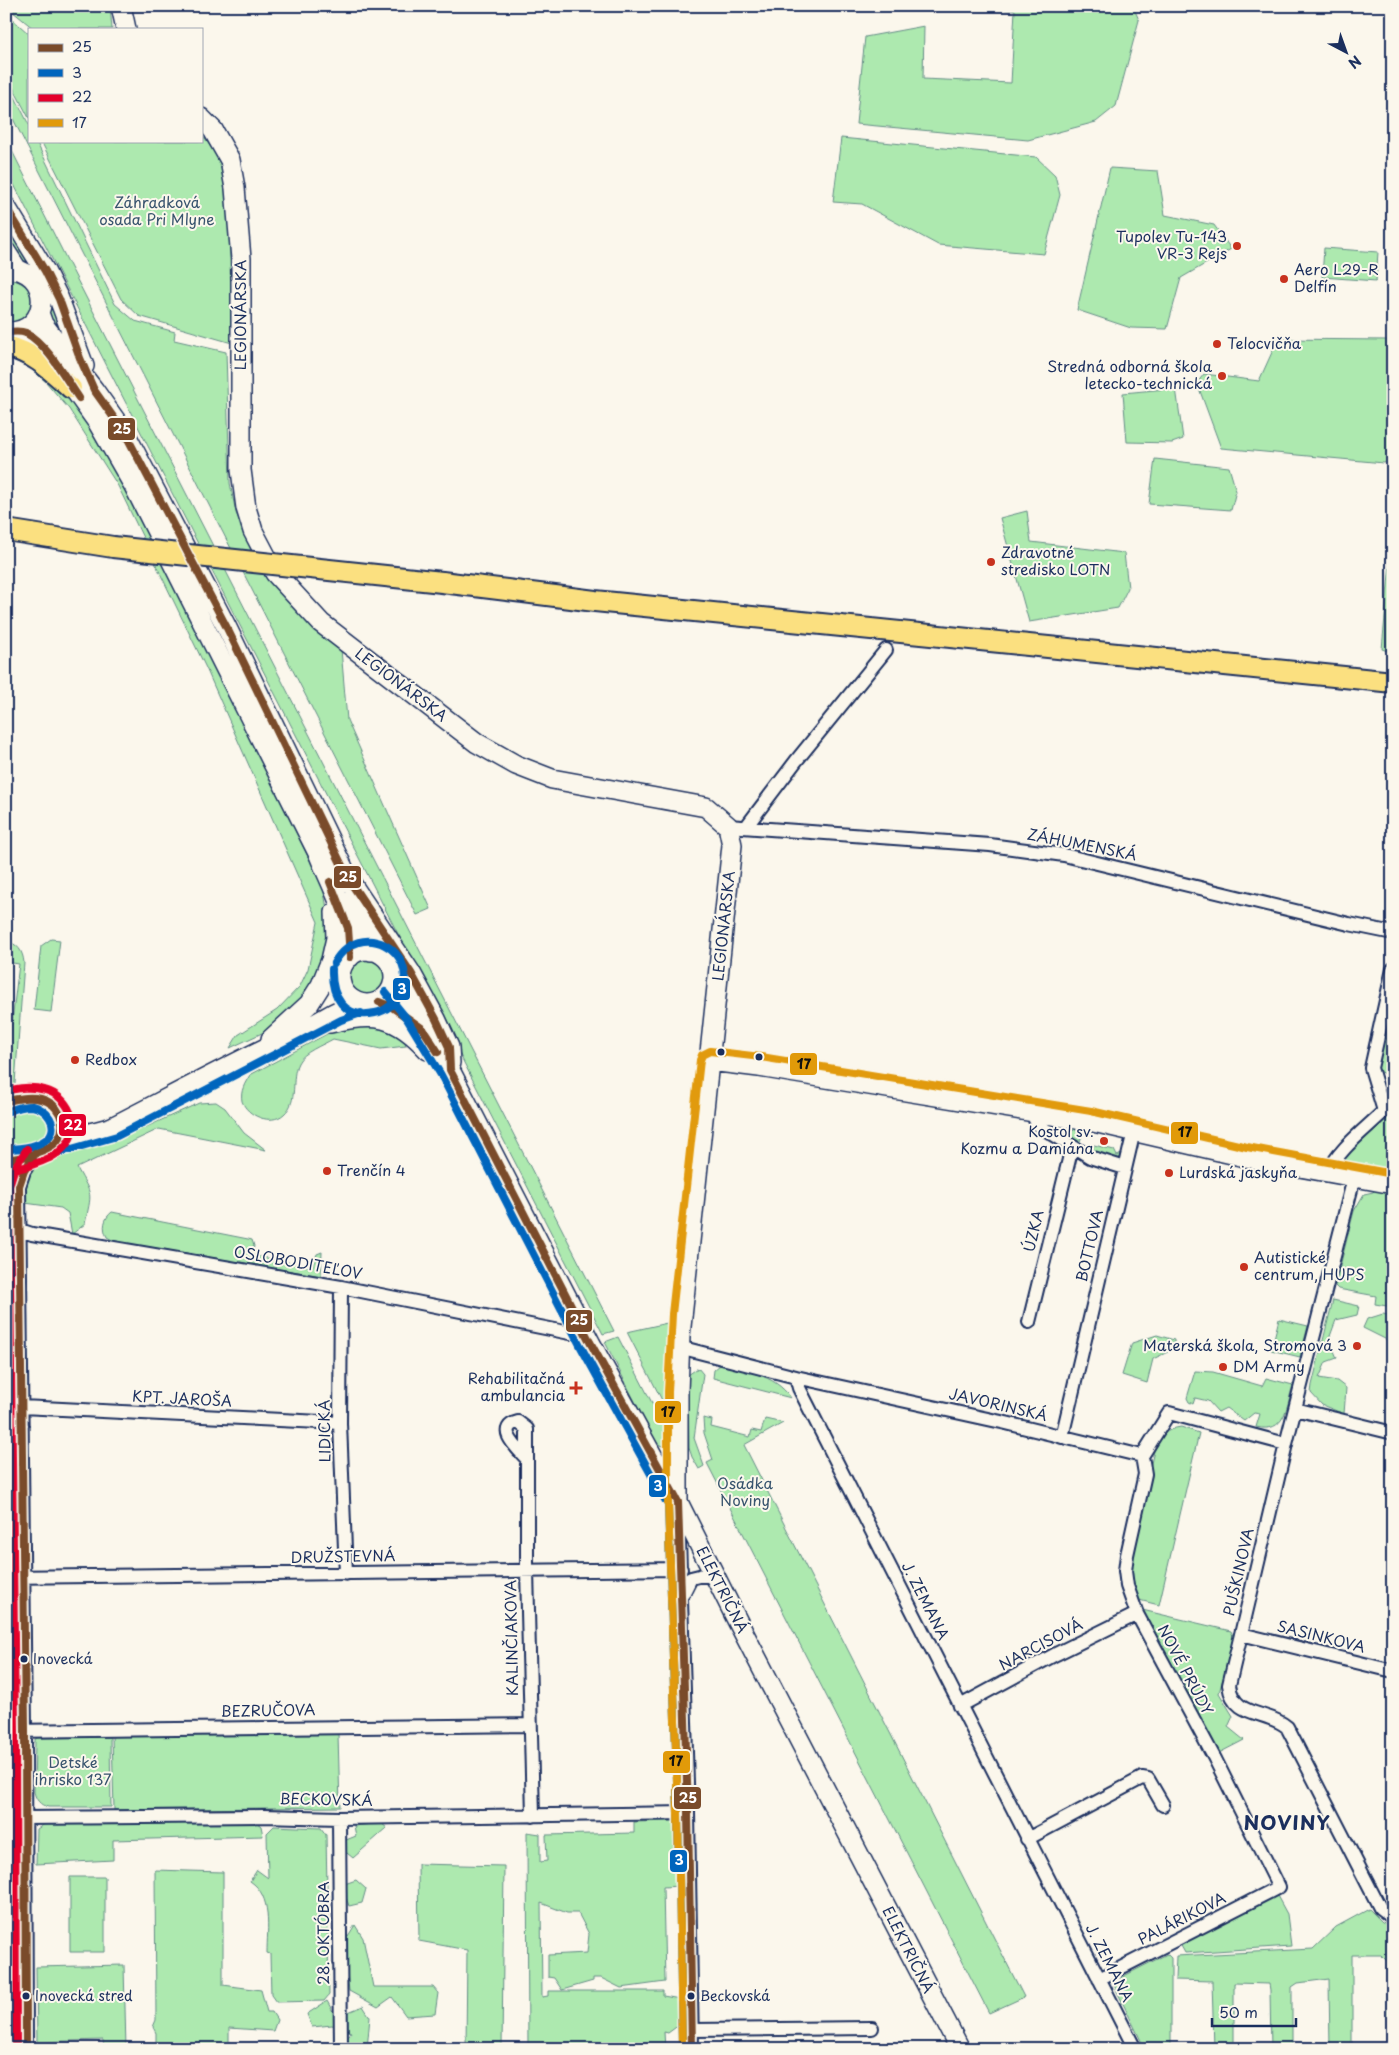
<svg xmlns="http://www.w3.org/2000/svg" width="1399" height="2055" font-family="'Playpen Sans',sans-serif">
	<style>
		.green { fill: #ade9af; stroke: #648c86 }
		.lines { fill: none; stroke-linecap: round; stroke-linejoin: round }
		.street-casing { stroke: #1b2f5e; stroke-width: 16 }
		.secondary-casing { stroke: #1b2f5e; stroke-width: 22 }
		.primary-casing { stroke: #1b2f5e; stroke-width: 24 }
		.street { stroke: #fbf7ec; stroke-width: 12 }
		.secondary { stroke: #fbf7ec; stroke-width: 19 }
		.primary { stroke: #fbe080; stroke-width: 20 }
		.primary-bridge-casing { stroke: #1b2f5e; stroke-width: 24; stroke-linecap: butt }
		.primary-bridge { stroke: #fbe080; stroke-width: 20 }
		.bus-1-casing { stroke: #fbf7ec; stroke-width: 11 }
		.bus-2-casing { stroke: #fbf7ec; stroke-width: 11 }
		.bus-3-casing { stroke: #fbf7ec; stroke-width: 11 }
		.bus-4-casing { stroke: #fbf7ec; stroke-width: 11 }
		.bus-1 { stroke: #7a4b2a; stroke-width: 8 }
		.bus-2 { stroke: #0065bd; stroke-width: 8 }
		.bus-3 { stroke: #e4002b; stroke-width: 8 }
		.bus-4 { stroke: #e19a09; stroke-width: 8 }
		.poi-dot { fill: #c8321e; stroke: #fbf7ec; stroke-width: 2 }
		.bus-dot { fill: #1b2f5e; stroke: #fbf7ec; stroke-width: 2 }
		.labels { text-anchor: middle; stroke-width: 4; stroke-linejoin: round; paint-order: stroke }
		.bus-label { font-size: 14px; fill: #1b2f5e; stroke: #fbf7ec; text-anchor: start }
		.park-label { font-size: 15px; fill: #38546e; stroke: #fbf7ec }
		.poi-label { font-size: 15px; fill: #1b2f5e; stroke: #fbf7ec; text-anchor: start }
		.street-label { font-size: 15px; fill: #1b2f5e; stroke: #fbf7ec }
		.district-label { font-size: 20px; font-weight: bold; letter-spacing: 1px; fill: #1b2f5e; stroke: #fbf7ec }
		.line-badge { stroke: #fbf7ec; stroke-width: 2 }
		.badge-label { font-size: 14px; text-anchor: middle; font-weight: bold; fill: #fff }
		.pale-badge-label { font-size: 14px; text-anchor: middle; font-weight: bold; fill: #111 }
	</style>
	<rect width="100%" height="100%" fill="#fbf7ec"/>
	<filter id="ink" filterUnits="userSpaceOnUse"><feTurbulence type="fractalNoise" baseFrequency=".02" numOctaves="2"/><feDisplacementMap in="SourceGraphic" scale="10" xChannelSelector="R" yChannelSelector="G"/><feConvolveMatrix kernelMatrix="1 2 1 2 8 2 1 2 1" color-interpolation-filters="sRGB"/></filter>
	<g filter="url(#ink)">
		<path class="green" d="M6 6H110L112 29H34L12 11 9 16 29 34V118L6 74Z
			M948 6H1133L1139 20 1116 106 1096 122 1028 140 856 124 865 37 924 26 923 79 1011 83 1015 10 948 8Z
			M6 79 29 125V141H36L115 304 135 321 175 332 174 340 226 352 230 483 236 513 264 574 296 611 341 649 347 720 431 909 417 915 6 105Z
			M201 133 221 162 229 218 232 343 139 316 121 299 41 141H201Z
			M841 138 1036 157 1055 175 1060 195 1044 254 938 245 862 204 833 202Z
			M6 139 67 260 614 1331 603 1334 6 169Z
			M1110 168 1158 171 1165 215 1214 225 1231 249 1181 278 1167 329 1131 328 1077 310Z
			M6 216 40 272 73 353 59 337 11 252 6 238Z
			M1324 248 1378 252 1376 281 1322 277Z
			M9 279C25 281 40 296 30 312 28 315 25 318 22 321L6 324V280Z
			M1393 322V460L1384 463 1221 448 1197 383 1204 374 1259 381 1278 339 1388 340Z
			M6 351 25 358 74 402 121 476 323 887 330 925 320 979 281 1021 262 1033 230 1048 238 1035 277 1010 300 986 308 969 318 922 206 668 118 486 69 409 46 382 30 368 6 357Z
			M1176 388 1183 439 1172 443 1127 442 1123 393Z
			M1155 459 1229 467 1236 491 1231 510 1149 504Z
			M1027 511 1031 542 1124 553 1128 588 1118 608 1029 622 1000 518Z
			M1393 531V653L1382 649Z
			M51 939 60 940 51 1012 34 1010 41 946Z
			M6 941C18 944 23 951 24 963L15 1083 10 1092 6 1094V1070L19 964 6 962Z
			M347 977a20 20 0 1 1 40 0a20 20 0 1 1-40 0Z
			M1393 987V1078L1374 1069Z
			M379 1026 395 1032 405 1042 406 1046 381 1049 333 1039C323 1045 303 1052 298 1063 290 1079 299 1101 284 1114 271 1126 247 1116 242 1101 240 1091 245 1083 250 1075L340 1027Z
			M216 1102 225 1108 244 1133 266 1150 159 1129 77 1168C93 1197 92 1191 85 1224L72 1234 68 1213 61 1208 25 1203 24 1185 35 1162 60 1148 144 1128 199 1103Z
			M33 1106C41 1109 47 1112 50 1120 59 1147 23 1148 6 1151V1111Z
			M1393 1107V1175L1335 1165Z
			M1038 1122 1084 1128 1079 1145 1092 1149 1094 1145 1114 1150 1117 1156 1124 1153 1119 1159 1077 1148Z
			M1375 1190 1393 1191V1307L1375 1304 1376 1296 1338 1289 1335 1286 1354 1211 1364 1194 1373 1192Z
			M112 1212 248 1239 252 1240 254 1246 252 1255 312 1267 317 1254 322 1252 321 1276 114 1241 107 1237C102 1228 104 1218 112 1212Z
			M1333 1300 1359 1306 1357 1315 1336 1320 1329 1339 1337 1358 1326 1362 1319 1378 1337 1381 1346 1388 1344 1414 1322 1405 1311 1393 1312 1385Z
			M1383 1314 1393 1316V1343L1363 1328 1367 1319Z
			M1279 1319 1308 1326 1300 1357 1271 1350Z
			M667 1323V1410L627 1332Z
			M1157 1335 1174 1340V1349L1153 1359 1147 1383 1122 1375 1132 1343Z
			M618 1337 666 1430V1444L662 1446 656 1443 605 1342Z
			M720 1365C747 1372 773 1373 791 1398L713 1378 714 1370Z
			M698 1368 703 1374 694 1438 704 1466 699 1469 692 1457 689 1448 688 1375Z
			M1195 1371 1213 1372 1262 1386 1266 1378 1293 1385C1286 1407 1286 1434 1256 1427L1260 1414 1254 1413 1244 1421 1226 1408 1218 1412 1208 1401 1195 1398 1193 1404 1189 1402 1187 1398Z
			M703 1418 712 1420 711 1427 750 1437 752 1430 761 1432 765 1419 783 1423 744 1445 1024 1997 989 2013 707 1463 713 1460 704 1433Z
			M1181 1427 1199 1433 1159 1605 1131 1598 1126 1566 1154 1451C1160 1437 1165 1429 1181 1427Z
			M1138 1609 1231 1631 1234 1638 1219 1693 1233 1716 1228 1727 1244 1740 1217 1754Z
			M338 1734 340 1807 114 1810 112 1736Z
			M110 1737 111 1807H48C40 1805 36 1800 34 1792L35 1739 38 1738Z
			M674 1821 679 1826 681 1886 663 1887 665 1982 621 1988 601 1978H593V1981L562 1990 554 1978 548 1977V1955L587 1953 589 1934 578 1913H567L541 1903 542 1997 548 1996V1991H663V1996L680 1999 683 2022 668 2033 664 2032 665 2049H528L527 1832 540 1834V1862L547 1861 546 1835 634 1833V1822Z
			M48 1822H256L261 1826 263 1836 113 1840V1860L36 1864 37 1829Z
			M381 1823 387 1828 353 1858 336 1844 356 1836 354 1826Z
			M274 1826 321 1828 326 1835 329 1995 324 2001 276 2002 271 1995 270 1954 267 1953C267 1929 273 1896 250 1881L257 1870 268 1878 267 1833Z
			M418 1864 504 1866 502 2049H466L467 1950 419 1941Z
			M155 1870 223 1872V1985L261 1990 267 2012H272L277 2020 273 2031 229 2028V2049H156V2033L153 2027 156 2020Z
			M70 1877H105V1952H70Z
			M356 1880 366 1889 362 1903 349 1906 342 1885Z
			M1275 1892 1287 1914 1291 1946 1185 1953 1179 1942Z
			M1369 1909 1382 1922 1393 1926V2049H1386L1388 2031 1387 1961 1381 1955H1352V2049H1330L1329 1979 1298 1983 1292 1987V2049H1271L1270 1990 1269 1984 1234 1983V2049H1214L1212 1981 1175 1980 1176 1956 1313 1949 1336 1927Z
			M355 1925 363 1938 373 1987H433L438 1993 435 2014 406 2016 392 1997 378 2007 349 1991 346 1963 336 1947 348 1936Z
			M1167 1954 1171 1958V2049H1145L1114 1985 1122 1977Z
			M124 1965 126 2049H104L103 2040 37 2042 36 1967Z
			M327 2001 336 2017 363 2006 370 2017 367 2049H345L343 2046 351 2032 332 2025 312 2027 307 2014Z
			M6 2018H16L15 2047 20 2049H6Z"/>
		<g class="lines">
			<g class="street-casing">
				<path id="street" d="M728 826 990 845 1064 855 1349 924 1393 933
					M746 827 796 761 886 650
					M1034 1114 1035 1120 1038 1125 1090 1157 1125 1168
					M6 1164 19 1186
					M1328 1173C1337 1150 1367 1128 1384 1111L1371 1068 1393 969
					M1354 1178 1286 1444 1229 1685C1233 1718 1267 1710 1287 1727L1380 1908 1393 1918
					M20 1230 32 1234 341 1287 570 1333
					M6 1285H20
					M341 1287 340 1423 346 1574
					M1029 1322 1072 1147
					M679 1347 796 1377 1006 1423 1142 1456 1169 1413 1286 1444
					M796 1377 799 1388 1135 2049
					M22 1407 340 1423
					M1295 1409 1393 1433
					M6 1426 22 1425
					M1062 1437 1134 1131
					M527 1459C518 1449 494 1428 518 1422L527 1429V1570L533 1816
					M678 1509 688 1813 692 2049
					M6 1577 681 1569
					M683 1594 691 1578 703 1575 715 1578
					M1241 1634 1393 1671
					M960 1706 1056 1654 1137 1614
					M6 1731 530 1725
					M24 1818 263 1816 339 1818 688 1813
					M339 1818 341 2049
					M1027 1839 1142 1778 1148 1779 1163 1805
					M1099 1979 1279 1887 1215 1759 1137 1614 1127 1586 1125 1571 1127 1555 1145 1474 1142 1456
					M6 2013H26
					M692 2030 872 2028
					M26 2049 25 1730 19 1186 24 1171 35 1154"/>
			</g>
			<g class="secondary-casing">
				<path id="secondary" d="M121 6 126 29
					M201 118 213 130 230 160 235 188 241 259V470L246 508 253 531 275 573 321 623 477 743 516 765 552 779 706 807 728 826 732 845 680 1336 678 1392V1502
					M6 207 45 271 59 299 84 366
					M6 252 17 269
					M6 269C53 266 53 335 6 332
					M39 313 43 324 94 390 126 435 226 626 349 880 411 973 436 1019 449 1047 450 1063
					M19 331 36 340 49 354 98 423 134 486 319 855C331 885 354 925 350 957
					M354 897 371 951
					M340 977a27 27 0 1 1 54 0a27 27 0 1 1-54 0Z
					M393 986 415 1014 423 1029 450 1070 590 1342 678 1502 738 1622 960 2049
					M330 1023C375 1012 396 1015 428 1050
					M271 1039 309 1004 321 985 331 960 336 938 335 912
					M710 1061 759 1067 1089 1121 1245 1157 1393 1184
					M6 1101C16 1098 27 1095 37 1097 65 1103 73 1138 46 1151 36 1156 22 1157 11 1159H6
					M57 1143C76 1135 93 1133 112 1127 176 1094 239 1060 303 1030 322 1021 338 1008 358 1003"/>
			</g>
			<g class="primary-casing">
				<path id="primary" d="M6 346C34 353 50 369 71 388
					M6 530 113 547
					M442 582 595 601 1393 682"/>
			</g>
			<use href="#street" class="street"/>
			<use href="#secondary" class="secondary"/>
			<use href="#primary" class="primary"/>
			<g class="primary-bridge-casing">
				<path id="primary-bridge" d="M113 547 442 582"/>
			</g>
			<use href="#primary-bridge" class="primary-bridge"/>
			<g class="bus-1-casing">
				<path id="bus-1" d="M6 207 45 271 59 299 80 358 94 390 126 435 226 626 349 880 411 973 436 1019 449 1047 450 1070 590 1342 678 1502 688 1813 692 2049
					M6 332C13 332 19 330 26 333 47 344 66 379 79 398
					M330 882 348 928 350 957
					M379 1002 392 1007 423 1029 438 1052
					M6 1101C18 1099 29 1096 41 1099 58 1103 68 1122 59 1138 54 1147 43 1150 33 1154 25 1157 16 1159 7 1159
					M26 2049 25 1730 19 1186 24 1171 35 1154"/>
			</g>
			<g class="bus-2-casing">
				<path id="bus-2" d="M332 969C331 996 344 1020 375 1013 387 1011 395 1003 401 992 420 952 361 916 334 963
					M385 992 407 1019 441 1075 581 1347 668 1505 678 1813 682 2049
					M6 1149C19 1149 38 1147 48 1138 60 1125 46 1108 32 1106 24 1106 16 1108 9 1111
					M61 1152 117 1136 341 1020 361 1013"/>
			</g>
			<g class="bus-3-casing">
				<path id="bus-3" d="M6 1091C19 1088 31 1086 45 1090 68 1096 82 1125 66 1145 58 1155 48 1159 37 1163 27 1167 17 1170 6 1169
					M16 2049 15 1730 9 1186 15 1167 27 1149"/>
			</g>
			<g class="bus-4-casing">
				<path id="bus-4" d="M682 2049 678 1813 668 1502V1392L672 1314 700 1060 702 1055 710 1051 761 1057 1091 1111 1247 1147 1393 1174"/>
			</g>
			<use href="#bus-1" class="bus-1"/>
			<use href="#bus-2" class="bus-2"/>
			<use href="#bus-3" class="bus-3"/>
			<use href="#bus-4" class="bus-4"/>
		</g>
	</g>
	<g class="poi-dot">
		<circle cx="1237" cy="246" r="5"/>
		<circle cx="1284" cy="279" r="5"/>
		<circle cx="1217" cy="344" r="5"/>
		<circle cx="1222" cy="376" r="5"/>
		<circle cx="991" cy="562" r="5"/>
		<circle cx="75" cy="1060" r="5"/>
		<circle cx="1104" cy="1141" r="5"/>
		<circle cx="327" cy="1171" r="5"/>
		<circle cx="1169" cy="1173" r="5"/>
		<circle cx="1244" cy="1267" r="5"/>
		<circle cx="1357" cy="1346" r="5"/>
		<circle cx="1223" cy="1367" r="5"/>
		<path d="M573.5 1380.5h5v5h5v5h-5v5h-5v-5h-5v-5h5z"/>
	</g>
	<g class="bus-dot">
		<circle cx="721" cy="1052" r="4.5"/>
		<circle cx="759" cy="1057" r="4.5"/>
		<circle cx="24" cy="1659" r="4.5"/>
		<circle cx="26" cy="1996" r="4.5"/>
		<circle cx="691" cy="1996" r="4.5"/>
	</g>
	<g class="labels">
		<g class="bus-label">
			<text x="33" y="1664">Inovecká</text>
			<text x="35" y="2001">Inovecká stred</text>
			<text x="700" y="2001">Beckovská</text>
		</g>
		<g class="park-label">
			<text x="157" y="208">Záhradková<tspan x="157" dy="17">osada Pri Mlyne</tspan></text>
			<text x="745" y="1489">Osádka<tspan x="745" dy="17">Noviny</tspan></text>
			<text x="73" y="1768">Detské<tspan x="73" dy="17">ihrisko 137</tspan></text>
		</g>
		<g class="poi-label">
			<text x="1227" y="242" text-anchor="end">Tupolev Tu-143<tspan x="1227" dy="17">VR-3 Rejs</tspan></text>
			<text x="1294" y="275">Aero L29-R<tspan x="1294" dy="17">Delfín</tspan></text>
			<text x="1227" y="349">Telocvičňa</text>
			<text x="1212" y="372" text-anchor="end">Stredná odborná škola<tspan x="1212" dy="17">letecko-technická</tspan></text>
			<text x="1001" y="558">Zdravotné<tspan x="1001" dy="17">stredisko LOTN</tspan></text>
			<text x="85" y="1065">Redbox</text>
			<text x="1094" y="1137" text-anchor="end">Kostol sv.<tspan x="1094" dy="17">Kozmu a Damiána</tspan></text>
			<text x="337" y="1176">Trenčín 4</text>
			<text x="1179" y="1178">Lurdská jaskyňa</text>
			<text x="1254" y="1263">Autistické<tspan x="1254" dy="17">centrum, HUPS</tspan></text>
			<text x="1347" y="1351" text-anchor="end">Materská škola, Stromová 3</text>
			<text x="1233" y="1372">DM Army</text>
			<text x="565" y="1384" text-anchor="end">Rehabilitačná<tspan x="565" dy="17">ambulancia</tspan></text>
		</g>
		<g class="street-label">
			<text transform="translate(241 315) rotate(-90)" y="5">LEGIONÁRSKA</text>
			<text transform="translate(401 685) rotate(37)" y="5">LEGIONÁRSKA</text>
			<text transform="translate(1082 845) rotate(11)" y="5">ZÁHUMENSKÁ</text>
			<text transform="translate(724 926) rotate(-84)" y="5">LEGIONÁRSKA</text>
			<text transform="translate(1034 1231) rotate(-77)" y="5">ÚZKA</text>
			<text transform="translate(1090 1246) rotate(-77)" y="5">BOTTOVA</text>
			<text transform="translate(298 1263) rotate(10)" y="5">OSLOBODITEĽOV</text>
			<text transform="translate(182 1399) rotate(3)" y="5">KPT. JAROŠA</text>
			<text transform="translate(998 1405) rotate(13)" y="5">JAVORINSKÁ</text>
			<text transform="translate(325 1431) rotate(-91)" y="5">LIDICKÁ</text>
			<text transform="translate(343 1557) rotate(-1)" y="5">DRUŽSTEVNÁ</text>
			<text transform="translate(1239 1572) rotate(-77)" y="5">PUŠKINOVA</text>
			<text transform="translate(722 1590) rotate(63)" y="5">ELEKTRIČNÁ</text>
			<text transform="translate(925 1601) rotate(63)" y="5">J. ZEMANA</text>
			<text transform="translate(1321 1637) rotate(14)" y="5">SASINKOVA</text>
			<text transform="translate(512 1638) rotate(-91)" y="5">KALINČIAKOVA</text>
			<text transform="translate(1041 1645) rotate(-28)" y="5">NARCISOVÁ</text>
			<text transform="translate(1185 1670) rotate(62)" y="5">NOVÉ PRÚDY</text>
			<text transform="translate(268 1711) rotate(-1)" y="5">BEZRUČOVA</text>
			<text transform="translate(326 1800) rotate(1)" y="5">BECKOVSKÁ</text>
			<text transform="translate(1182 1919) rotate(-27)" y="5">PALÁRIKOVA</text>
			<text transform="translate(324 1933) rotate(-90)" y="5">28. OKTÓBRA</text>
			<text transform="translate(908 1950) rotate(63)" y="5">ELEKTRIČNÁ</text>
			<text transform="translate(1109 1963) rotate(63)" y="5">J. ZEMANA</text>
		</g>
		<g class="district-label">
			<text x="1287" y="1830">NOVINY</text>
		</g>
	</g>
	<g class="line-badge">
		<rect x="107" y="417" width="29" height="24" rx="5" fill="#7a4b2a"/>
		<rect x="333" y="865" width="29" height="24" rx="5" fill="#7a4b2a"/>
		<rect x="392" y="977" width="19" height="24" rx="5" fill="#0065bd"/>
		<rect x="789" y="1052" width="29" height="24" rx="5" fill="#e19a09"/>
		<rect x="58" y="1113" width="29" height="24" rx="5" fill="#e4002b"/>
		<rect x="1170" y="1121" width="29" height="24" rx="5" fill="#e19a09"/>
		<rect x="565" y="1309" width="28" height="24" rx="5" fill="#7a4b2a"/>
		<rect x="654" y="1400" width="28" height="24" rx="5" fill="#e19a09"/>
		<rect x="648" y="1474" width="19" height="24" rx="5" fill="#0065bd"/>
		<rect x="662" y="1750" width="29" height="24" rx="5" fill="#e19a09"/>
		<rect x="673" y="1786" width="29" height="24" rx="5" fill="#7a4b2a"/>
		<rect x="669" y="1849" width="19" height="24" rx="5" fill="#0065bd"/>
	</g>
	<g class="badge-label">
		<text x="122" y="434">25</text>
		<text x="348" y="882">25</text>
		<text x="402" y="994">3</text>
		<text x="73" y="1130">22</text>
		<text x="579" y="1325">25</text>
		<text x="658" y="1491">3</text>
		<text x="688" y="1803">25</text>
		<text x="679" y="1865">3</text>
	</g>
	<g class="pale-badge-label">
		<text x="804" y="1069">17</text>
		<text x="1185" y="1137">17</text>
		<text x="668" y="1417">17</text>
		<text x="676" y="1766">17</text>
	</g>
	<rect width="1399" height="2055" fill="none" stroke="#fbf7ec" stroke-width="25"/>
	<rect x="12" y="12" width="1374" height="2030" fill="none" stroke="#1b2f5e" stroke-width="2" filter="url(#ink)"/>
	<rect x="28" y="28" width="175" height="115" fill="#fbf7ec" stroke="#a1a7b3"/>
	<rect x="38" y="44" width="25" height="8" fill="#7a4b2a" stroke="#a1a7b3"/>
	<text x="72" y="52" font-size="15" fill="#1b2f5e">25</text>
	<rect x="38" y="69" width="25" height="8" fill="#0065bd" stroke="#a1a7b3"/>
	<text x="72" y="78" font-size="15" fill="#1b2f5e">3</text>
	<rect x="38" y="94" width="25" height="8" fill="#e4002b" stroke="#a1a7b3"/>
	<text x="72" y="102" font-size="15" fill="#1b2f5e">22</text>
	<rect x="38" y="119" width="25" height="8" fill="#e19a09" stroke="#a1a7b3"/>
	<text x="72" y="128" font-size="15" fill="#1b2f5e">17</text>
	<g transform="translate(1346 52) rotate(139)" stroke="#fbf7ec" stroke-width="4" paint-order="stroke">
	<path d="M0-4L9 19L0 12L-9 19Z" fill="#1b2f5e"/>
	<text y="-8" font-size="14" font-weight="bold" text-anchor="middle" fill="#1b2f5e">N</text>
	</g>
	<path d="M1212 2018v8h84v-8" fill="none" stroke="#1b2f5e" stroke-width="2.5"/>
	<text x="1219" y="2018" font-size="15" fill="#1b2f5e" stroke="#fbf7ec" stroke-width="4" paint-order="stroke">50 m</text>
</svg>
